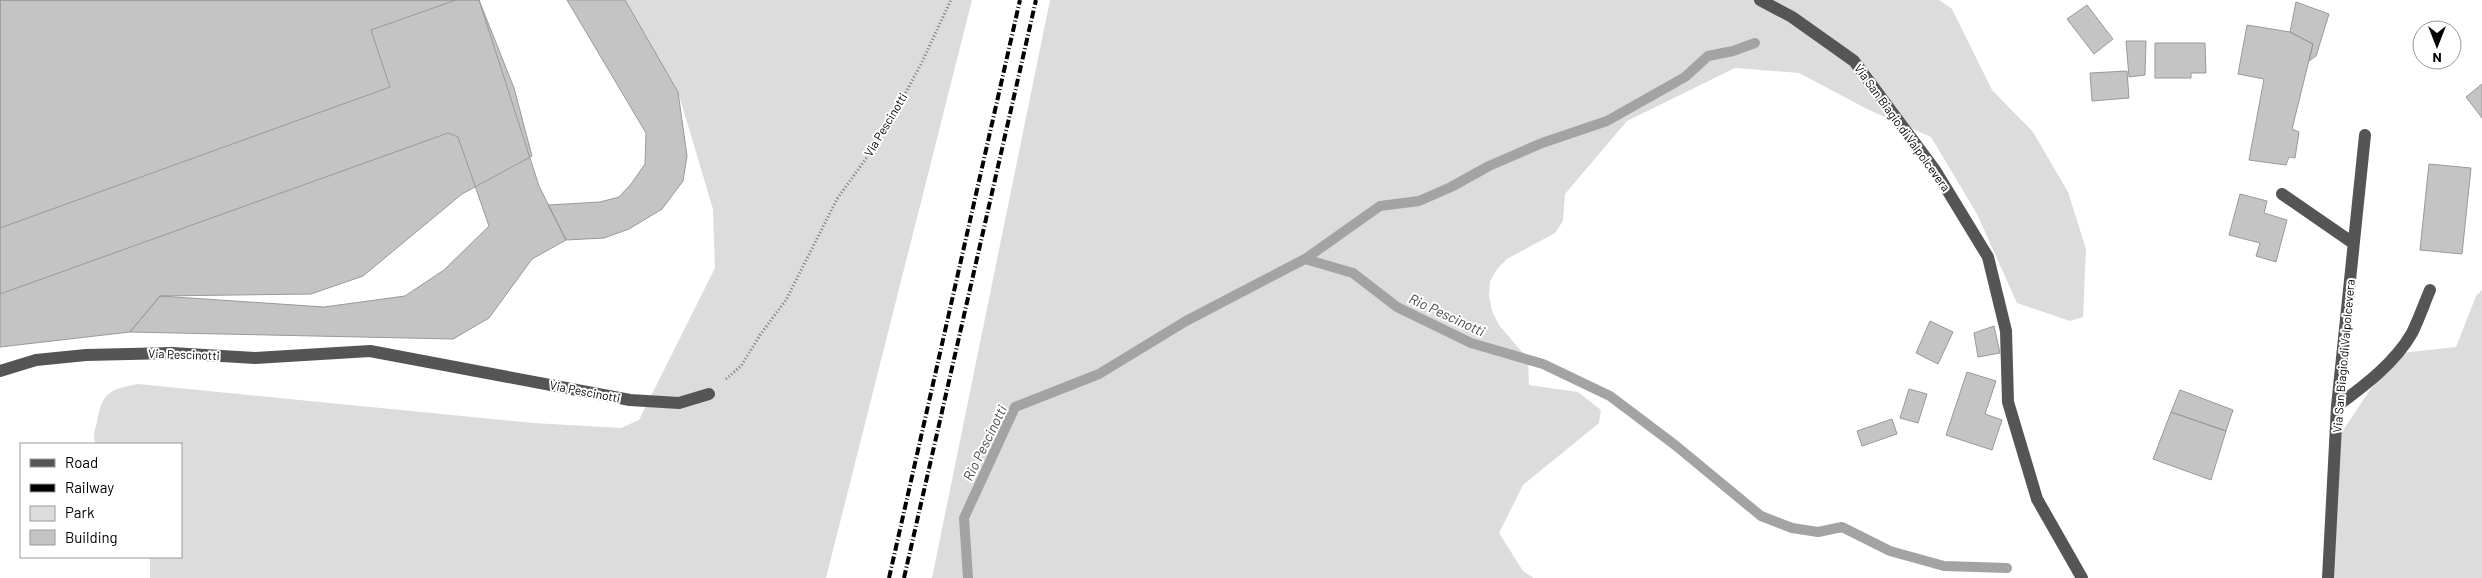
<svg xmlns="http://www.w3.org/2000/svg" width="2482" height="578" font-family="Barlow,sans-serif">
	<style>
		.green { fill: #dcdcdc }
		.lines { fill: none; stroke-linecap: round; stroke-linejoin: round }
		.stream { stroke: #a3a3a3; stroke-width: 10 }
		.building { fill: #c4c4c4; stroke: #999 }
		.path { stroke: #777; stroke-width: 3; stroke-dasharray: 1 2.5; stroke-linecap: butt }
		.minor { stroke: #555; stroke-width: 12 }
		.rail { stroke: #000; stroke-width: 4; stroke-dasharray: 8 2.5 1 2.5; stroke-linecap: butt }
		.labels { text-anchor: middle; stroke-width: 4; stroke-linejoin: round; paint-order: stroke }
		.street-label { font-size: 12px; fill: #000; stroke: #fff }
		.water-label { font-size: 14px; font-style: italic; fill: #444; stroke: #fff }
	</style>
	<rect width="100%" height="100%" fill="#fff"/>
	<path class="green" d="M623 0H972L826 578H150V557H181V444H96C92 437 95 430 97 422 102 393 109 389 138 384L533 423 621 428 639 420 715 268 713 209 678 92Z
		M1050 0H1939L1952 9 1992 90 2033 132 2068 192 2086 249 2083 317 2070 321 2017 303 1977 214 1931 137 1869 110 1799 73 1735 68 1627 121 1565 194 1563 221 1555 233 1507 259 1498 268 1490 281 1489 296 1492 311 1499 325 1528 359 1529 385 1578 392 1601 410 1599 423 1523 485 1499 533 1523 571 1534 578H932Z
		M2482 290V578H2334L2332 447 2370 390 2401 353 2456 347 2476 296Z"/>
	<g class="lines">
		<path class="stream" d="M1305 259 1380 206 1419 201 1451 187 1489 166 1542 143 1607 121 1685 77 1708 56 1733 51 1755 43
			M968 578 964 518 1015 407 1099 374 1186 321 1305 259 1353 273 1397 307 1471 343 1543 364 1610 396 1675 445 1761 516 1792 528 1818 532 1842 527 1890 551 1944 566 2007 568"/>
	</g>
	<path class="building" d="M0 0H479L514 88 532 156 462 194 363 276 311 294 160 296 130 332 0 347Z
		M0 0H479L539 186 566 240 532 259 489 318 453 339 130 332 160 296 324 307 405 296 444 270 489 226 458 137 448 133 0 294Z
		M0 0H456L371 30 390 87 0 228Z
		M567 0H625L678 92 687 156 683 181 662 209 629 229 604 238 566 240 548 205 600 202 619 197 631 184 645 164 646 133Z
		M2296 2 2329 14 2316 56 2309 61 2313 44 2290 32Z
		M2087 5 2113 39 2094 54 2067 19Z
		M2247 25 2290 32 2313 44 2292 129 2299 132 2295 158 2289 157 2286 165 2249 160 2264 79 2238 74Z
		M2126 41H2146L2145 75 2129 77Z
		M2155 43H2205L2206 73H2191V78H2155Z
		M2127 71 2129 98 2092 101 2090 73Z
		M2482 84V118L2466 97Z
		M2429 164 2471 168 2462 254 2420 250Z
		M2240 194 2267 201 2264 213 2287 220 2276 262 2256 256 2260 243 2229 235Z
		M1930 321 1953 332 1938 364 1916 353Z
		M1994 326 2000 353 1978 357 1974 333Z
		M1967 372 1996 381 1985 414 2002 420 1992 450 1946 435Z
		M1909 389 1927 394 1918 423 1900 418Z
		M2180 390 2233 410 2226 431 2171 412Z
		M2171 412 2226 431 2211 480 2153 459Z
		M1892 419 1897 434 1862 446 1857 431Z"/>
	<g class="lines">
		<path class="path" d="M726 379 741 366 760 335 786 300 837 199 875 146 898 107 921 64 951 0"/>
		<path class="minor" d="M1760 0 1792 17 1854 61 1935 170 1988 257 2006 331 2008 402 2037 499 2082 578
			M2282 194 2353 243
			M0 371 36 360 86 355 172 353 255 358 370 351 630 400 679 403 709 394
			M2337 406C2364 386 2395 363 2412 333 2419 319 2424 304 2430 290
			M2328 578 2337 406 2365 135"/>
		<path class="rail" d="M889 578 1020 0
			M904 578 1036 0"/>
	</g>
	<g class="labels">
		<g class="street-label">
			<text transform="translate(886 125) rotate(-59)" y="4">Via Pescinotti</text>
			<text transform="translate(1902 128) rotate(54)" y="4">Via San Biagio di Valpolcevera</text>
			<text transform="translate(184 355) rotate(2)" y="4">Via Pescinotti</text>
			<text transform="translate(2344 356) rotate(-85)" y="4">Via San Biagio di Valpolcevera</text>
			<text transform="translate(585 392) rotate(11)" y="4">Via Pescinotti</text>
		</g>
		<g class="water-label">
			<text transform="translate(1447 315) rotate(25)" y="5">Rio Pescinotti</text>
			<text transform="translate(985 443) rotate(-64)" y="5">Rio Pescinotti</text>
		</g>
	</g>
	<rect x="20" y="443" width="162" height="115" fill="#ffffff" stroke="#999999"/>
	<rect x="30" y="459" width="25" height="8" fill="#555555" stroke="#999999"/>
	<text x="65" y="468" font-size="15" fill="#000000">Road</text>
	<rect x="30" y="484" width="25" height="8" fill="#000000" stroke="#999999"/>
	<text x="65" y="493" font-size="15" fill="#000000">Railway</text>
	<rect x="30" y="506" width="25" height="15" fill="#dcdcdc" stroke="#999999"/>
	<text x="65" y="518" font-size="15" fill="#000000">Park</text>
	<rect x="30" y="530" width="25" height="15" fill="#c4c4c4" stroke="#999999"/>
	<text x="65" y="543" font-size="15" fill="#000000">Building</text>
	<g transform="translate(2437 45) rotate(180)"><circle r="24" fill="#ffffff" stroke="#999999"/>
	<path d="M0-4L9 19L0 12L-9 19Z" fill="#000000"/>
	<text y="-8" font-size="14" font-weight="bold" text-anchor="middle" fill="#000000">N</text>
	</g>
</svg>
